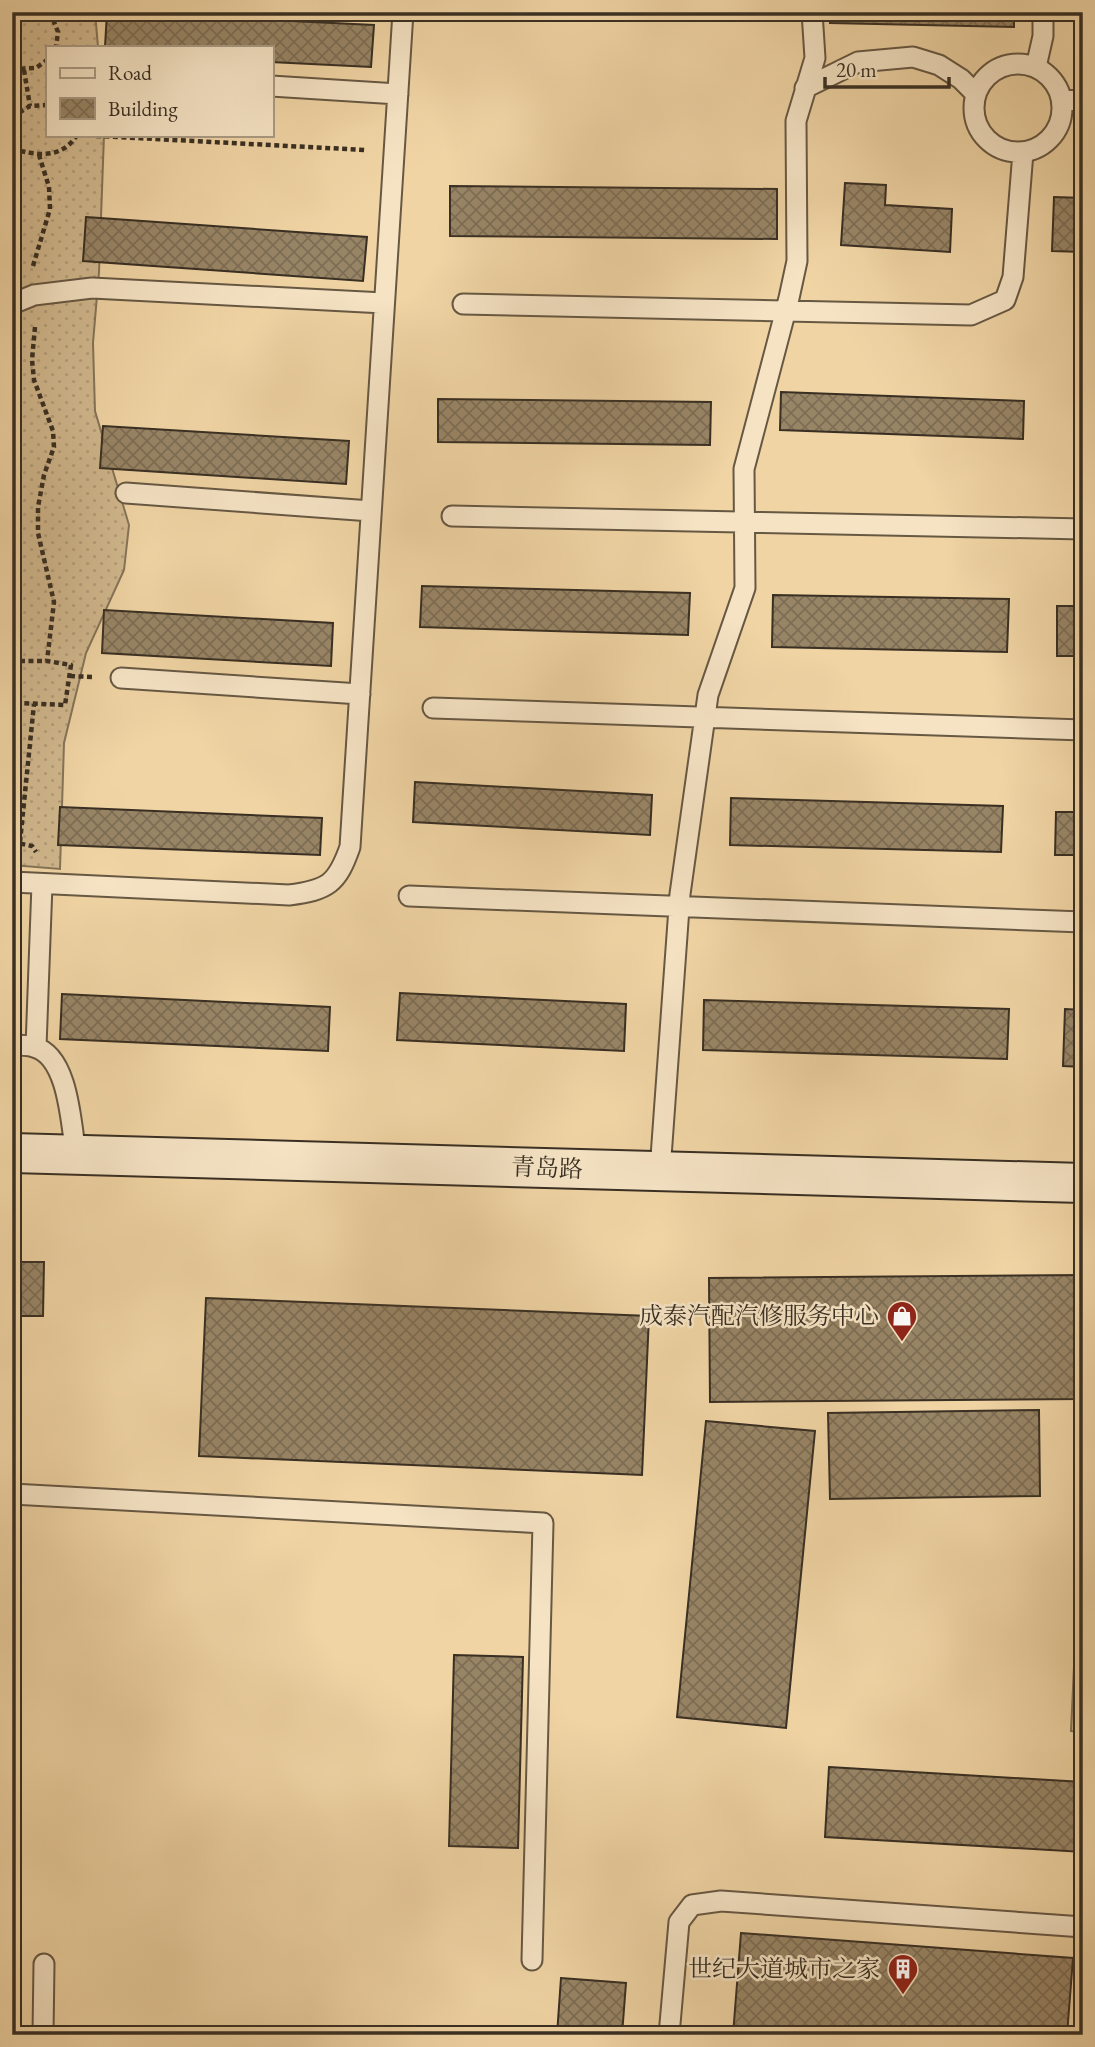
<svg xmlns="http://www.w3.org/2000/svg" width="1095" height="2047" font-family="'EB Garamond','Noto Serif SC',serif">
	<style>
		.grass { fill: #d1b88e; stroke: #857458; stroke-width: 2 }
		.garden { fill: url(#garden-dots); stroke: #857458; stroke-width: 2 }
		.building { fill: url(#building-cross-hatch); stroke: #392f23; stroke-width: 2 }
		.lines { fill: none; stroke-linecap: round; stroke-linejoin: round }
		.lane-casing { stroke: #675843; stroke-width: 23 }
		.secondary-casing { stroke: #392f23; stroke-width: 42 }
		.path { stroke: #392f23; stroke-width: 4.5; stroke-dasharray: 5 3.5; stroke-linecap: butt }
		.lane { stroke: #f5e3c4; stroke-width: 19 }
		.secondary { stroke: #f5e3c4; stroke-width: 38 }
		.labels { text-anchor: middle; stroke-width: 5; stroke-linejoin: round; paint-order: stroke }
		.street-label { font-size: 24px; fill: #392f23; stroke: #f5e3c4 }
		.poi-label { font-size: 24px; fill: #392f23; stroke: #f5e3c4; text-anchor: end }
	</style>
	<defs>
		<pattern id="garden-dots" width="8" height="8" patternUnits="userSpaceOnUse" patternTransform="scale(1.75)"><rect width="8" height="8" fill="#d1b88e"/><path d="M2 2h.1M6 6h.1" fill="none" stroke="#b49e7a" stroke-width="1.8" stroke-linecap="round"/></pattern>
		<pattern id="building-cross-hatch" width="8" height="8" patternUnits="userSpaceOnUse" patternTransform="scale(1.75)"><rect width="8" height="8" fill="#988566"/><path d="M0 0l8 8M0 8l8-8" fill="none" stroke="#7d6d54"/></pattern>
	</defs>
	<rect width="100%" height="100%" fill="#f0d4a4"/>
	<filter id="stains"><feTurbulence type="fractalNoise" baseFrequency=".00286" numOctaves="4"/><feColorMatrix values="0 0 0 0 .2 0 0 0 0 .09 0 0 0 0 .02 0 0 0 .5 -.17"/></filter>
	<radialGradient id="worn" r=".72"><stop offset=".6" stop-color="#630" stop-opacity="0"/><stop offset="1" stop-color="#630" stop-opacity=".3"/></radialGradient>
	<path class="grass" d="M1079 1558H1083V1732L1071 1731Z"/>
	<path class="garden" d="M12 12H95L98 47H47V135H104L99 272 93 343 95 411 129 525 124 570 86 653 64 743 60 869 12 865Z"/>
	<path class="building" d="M107 12 374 25 371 67 271 62V47H105Z
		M464 12H780V20L464 15Z
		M830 12H1014V27L830 23Z
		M845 183 886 185 885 205 952 209 950 252 841 245Z
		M450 186 777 189V239L450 236Z
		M1054 197 1083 198V252L1052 251Z
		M86 217 367 237 363 281 83 261Z
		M781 392 1024 401 1023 439 780 430Z
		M438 399 711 402 710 445 438 442Z
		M1076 410H1083V456H1076Z
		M103 426 349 441 346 484 100 468Z
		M422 586 690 593 688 635 420 627Z
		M773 595 1009 599 1007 652 772 647Z
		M1057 606H1083V656H1057Z
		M104 610 333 623 331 666 102 653Z
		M415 782 652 795 650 835 413 822Z
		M731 798 1003 806 1001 852 730 845Z
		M60 807 322 818 320 855 58 845Z
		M1056 812H1083V855H1055Z
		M400 993 626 1004 624 1051 397 1040Z
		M62 994 330 1007 328 1051 60 1039Z
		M704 1000 1009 1009 1007 1059 703 1050Z
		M1065 1009 1083 1010V1067L1063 1066Z
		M12 1262H44L43 1316H12Z
		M1083 1275V1399L710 1402 709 1278Z
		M206 1298 649 1316 642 1475 199 1456Z
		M1039 1410 1040 1496 830 1499 828 1413Z
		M706 1421 815 1431 786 1728 677 1717Z
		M454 1655 523 1657 518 1848 449 1846Z
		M829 1767 1083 1782V1852L825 1837Z
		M741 1933 1073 1958 1067 2035H733Z
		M561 1978 626 1983 622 2035H557Z"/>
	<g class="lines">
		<g class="lane-casing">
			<path id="lane" d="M974 108a44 44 0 1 1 88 0a44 44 0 1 1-88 0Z
				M1036 67 1043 36V12
				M271 86 398 94
				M805 88 858 62 913 57 939 65 961 79 976 94
				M1062 100 1083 101
				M12 304 34 295 92 288 384 303
				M463 304 971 315 1005 300 1013 277 1023 152
				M126 493 371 511
				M452 516 1083 529
				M121 678 360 694
				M433 708 1083 730
				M12 882 289 895C328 890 337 884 350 847L403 12
				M409 896 1083 922
				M12 1045C19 1045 28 1045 34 1047 69 1056 71 1125 76 1155
				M36 1047 42 884
				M660 1171 680 894 708 695 745 588 744 469 789 298 797 261 796 121 815 58 812 12
				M12 1494 543 1523 532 1960
				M43 2035 44 1964
				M669 2035 679 1922 692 1905 721 1901 1083 1927"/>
		</g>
		<g class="secondary-casing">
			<path id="secondary" d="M12 1153 1083 1183"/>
		</g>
		<path class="path" d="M50 12 58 32 56 47
			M12 69 36 68 47 60
			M24 70 30 106
			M12 117 30 106 47 105
			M79 135 365 150
			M12 149C37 155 61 160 77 135
			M33 266 50 209 49 187 39 155
			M35 327 32 360 34 380 53 431 54 447 44 475 38 507V533L54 602 47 661
			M20 661H47L71 665 65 705 19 703Z
			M70 676 92 677
			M12 842 32 846 36 852
			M20 842 34 704"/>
		<use href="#lane" class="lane"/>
		<use href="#secondary" class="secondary"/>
	</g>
	<defs>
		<g id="shop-pin" transform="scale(1.575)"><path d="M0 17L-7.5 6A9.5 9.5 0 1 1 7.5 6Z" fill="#8f2418" stroke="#f5e3c4"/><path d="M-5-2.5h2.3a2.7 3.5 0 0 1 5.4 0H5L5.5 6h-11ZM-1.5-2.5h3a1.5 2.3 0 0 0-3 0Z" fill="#fff"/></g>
		<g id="building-pin" transform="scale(1.575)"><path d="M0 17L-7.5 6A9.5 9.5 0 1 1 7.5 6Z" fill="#8f2418" stroke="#f5e3c4"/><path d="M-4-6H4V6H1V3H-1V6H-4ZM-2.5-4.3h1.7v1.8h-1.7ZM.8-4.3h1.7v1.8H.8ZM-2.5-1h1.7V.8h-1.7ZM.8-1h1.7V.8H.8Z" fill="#fff"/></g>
	</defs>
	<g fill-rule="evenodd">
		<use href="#shop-pin" x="902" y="1316"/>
		<use href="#building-pin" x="903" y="1969"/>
	</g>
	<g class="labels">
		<g class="street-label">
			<text transform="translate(547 1168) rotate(2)" y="8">青岛路</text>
		</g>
		<g class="poi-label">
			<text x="879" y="1324">成泰汽配汽修服务中心</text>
			<text x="880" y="1977">世纪大道城市之家</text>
		</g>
	</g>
	<rect width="1095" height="2047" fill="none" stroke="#f0d4a4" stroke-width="42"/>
	<rect x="14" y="14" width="1067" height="2019" fill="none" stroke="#392f23" stroke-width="3.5"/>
	<rect x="21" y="21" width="1053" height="2005" fill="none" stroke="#392f23" stroke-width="2"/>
	<rect x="46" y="46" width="228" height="91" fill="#f5e3c4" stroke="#aa9b84" stroke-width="2"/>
	<rect x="60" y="68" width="35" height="10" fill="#f5e3c4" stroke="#aa9b84" stroke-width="2"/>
	<text x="108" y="80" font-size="21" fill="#392f23">Road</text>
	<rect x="60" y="98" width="35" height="21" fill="url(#building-cross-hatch)" stroke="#aa9b84" stroke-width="2"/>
	<text x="108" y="116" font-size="21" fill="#392f23">Building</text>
	<path d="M825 77v10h124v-10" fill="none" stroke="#392f23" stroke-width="3.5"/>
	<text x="836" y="77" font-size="21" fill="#392f23" stroke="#f5e3c4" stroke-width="5" paint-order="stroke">20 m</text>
	<rect width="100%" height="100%" filter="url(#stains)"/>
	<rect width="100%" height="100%" fill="url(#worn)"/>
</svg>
